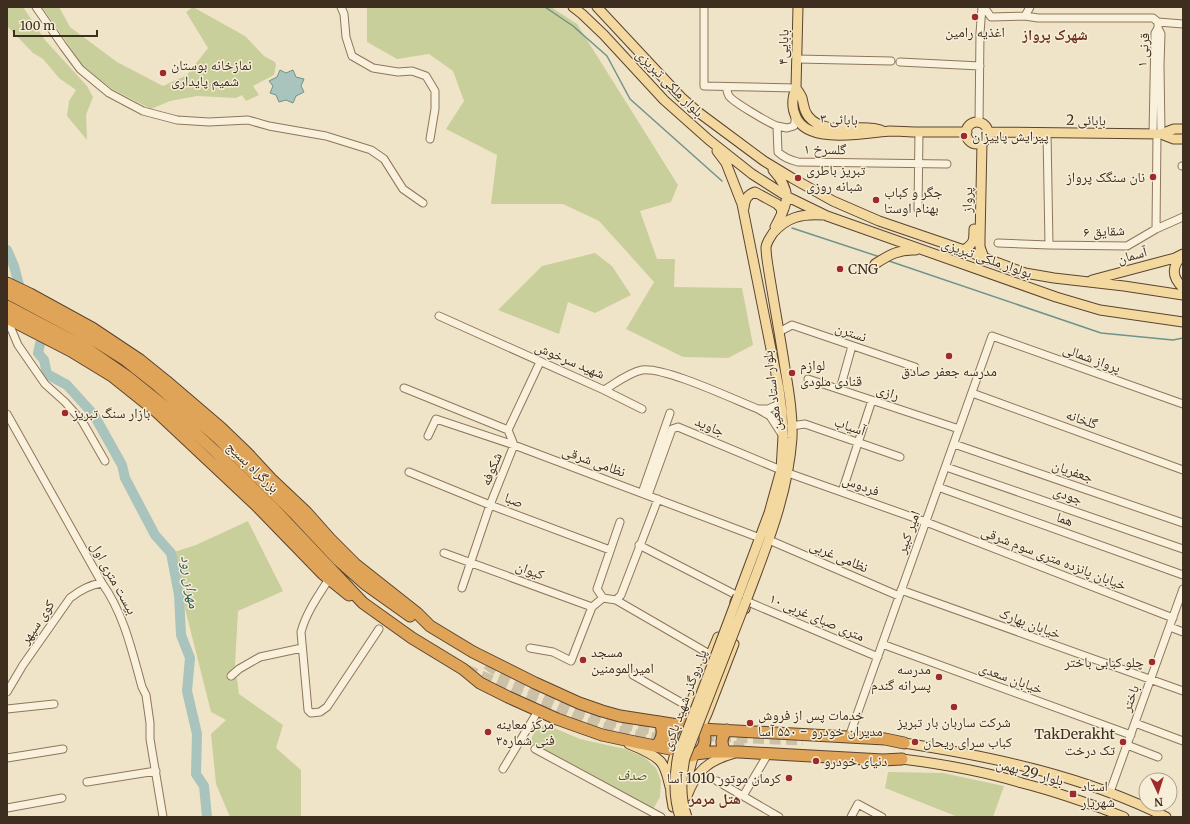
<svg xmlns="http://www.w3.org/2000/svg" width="1190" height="824" font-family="Merriweather,'Noto Naskh Arabic',serif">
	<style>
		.green { fill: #c9cf9b }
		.water { fill: #a9c4bc; stroke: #6f938a }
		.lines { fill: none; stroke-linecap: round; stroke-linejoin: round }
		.stream { stroke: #6f938a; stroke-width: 1.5 }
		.river { stroke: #a9c4bc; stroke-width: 10 }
		.highway-tunnel { stroke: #ccc0a6; stroke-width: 11; stroke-dasharray: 11 5.5; stroke-linecap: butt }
		.minor-casing { stroke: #8d765c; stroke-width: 9 }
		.major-casing { stroke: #5b4430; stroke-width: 11 }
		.highway-casing { stroke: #5b4430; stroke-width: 13 }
		.minor { stroke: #faf1dc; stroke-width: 7 }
		.major { stroke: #f3d9a0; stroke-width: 9 }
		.highway { stroke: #e0a458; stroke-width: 11 }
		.major-bridge-casing { stroke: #5b4430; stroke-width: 11; stroke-linecap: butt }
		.major-bridge { stroke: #f3d9a0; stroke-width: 9 }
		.poi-dot { fill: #9e2a2b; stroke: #f7eed8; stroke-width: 1.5 }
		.labels { text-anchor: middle; stroke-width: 3; stroke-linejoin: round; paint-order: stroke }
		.poi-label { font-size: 14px; fill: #3d2e20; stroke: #f7eed8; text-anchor: start }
		.street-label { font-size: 14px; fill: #3d2e20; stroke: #f7eed8 }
		.park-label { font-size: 14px; font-style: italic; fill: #4d5a26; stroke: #f7eed8 }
		.neighbourhood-label { font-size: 15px; font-weight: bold; fill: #6b2e1e; stroke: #f7eed8 }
		.water-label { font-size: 15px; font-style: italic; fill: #2f5d5a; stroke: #f7eed8 }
	</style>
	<rect width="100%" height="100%" fill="#f0e4c8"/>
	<path class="green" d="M7 7H23L45 40 87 86 93 97 86 115 87 140 67 116 69 101 76 90 59 78 43 59 33 53 7 26Z
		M42 7H59L70 27 117 62 163 86 187 75 208 48 186 12 193 7 245 36 264 56 275 62 276 65 274 75 253 86 259 95 246 101 242 95 236 98 197 96 170 101 151 109 112 89 83 66Z
		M367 7H551L577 24 678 185 671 202 640 211 657 259H675L674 287 742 288 753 345 728 358 683 357 626 329 654 282 599 221 563 204H491L497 155 446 129 464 101 453 71 429 54 397 59 367 42Z
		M595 253 612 266 631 295 595 313 568 302 559 334 498 310 542 266Z
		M248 521 283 591 238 611 235 665 239 694 283 725 276 748 301 770V817H230L216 784 211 734 226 720 211 712 171 553 196 545Z
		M545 724 580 739 625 749 644 757 656 768 661 781 660 797 652 811 529 743 535 731Z
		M888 772 943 773 1004 786 993 817H958L885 788Z"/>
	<path class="water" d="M280 70 286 73 293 70 296 77 304 79 301 86 304 92 296 96 293 103 286 100 279 102 276 95 270 93 273 86 269 81 277 77Z"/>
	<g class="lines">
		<path class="stream" d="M545 7 573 26 607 56 630 99 722 181
			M792 228 880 257
			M889 261 1101 333 1173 340 1183 338"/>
		<path class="river" d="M7 250 14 266 19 285
			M40 344 38 353 44 360 47 374 67 385 94 415 122 465 125 478 155 535 171 553 179 595 181 635 190 658 187 691 197 734 196 774 204 786 207 817"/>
		<path class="highway-tunnel" d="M487 664C497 672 512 678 523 685 544 697 567 708 590 715 658 737 732 737 803 740
			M466 670C504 684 539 706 577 719 633 739 691 744 749 747"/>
		<g class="minor-casing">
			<path id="minor" d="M36 7 63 46 80 69 109 93 143 111 177 120 209 122 248 120 269 126 326 136 371 150 384 159 403 189 423 203
				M341 7 344 14 346 37 352 56 373 68 398 72 412 71 426 76 435 91V109L430 139
				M704 7V86L796 88
				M984 7 991 17 1025 16 1030 7
				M1025 16 1038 18H1153L1158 22V28L1161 34 1160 65 1161 134
				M1158 22 1183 24
				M797 59 891 61
				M900 62 980 66
				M726 87C727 89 727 93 729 96 733 102 769 123 777 126L778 152C783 157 790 160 798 162L947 164
				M979 123 980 33 982 7
				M777 126 787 128 794 126 795 122V116
				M1047 133 1049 245
				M1153 134 1155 33 1158 28
				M1182 166H1183
				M918 209 919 132
				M1156 229 1157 134
				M998 243 1049 245 1127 246 1156 229 1183 217
				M439 316 604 390 642 409
				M7 319 18 345 45 384 65 402 82 421 105 461
				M779 332 792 325 915 367
				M808 379 959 429
				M404 388 508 430
				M840 389 852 346
				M604 390C616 383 628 373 642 370 663 366 735 400 758 409
				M972 393 1183 470
				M780 397 777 405 768 409H758L770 416 783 436
				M7 414 102 583C124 614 132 651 142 687L146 695 150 723V739L163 817
				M791 426 805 424 900 457
				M428 436 436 419 514 445 760 538
				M954 444 1183 523
				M946 467 1183 549
				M409 472 490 505 610 550
				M788 473 926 522 1173 618
				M938 487 1183 575
				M842 492 872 400
				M642 493 670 413
				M648 495 672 429 678 427 781 470
				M620 522 597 589 603 598 616 600 621 595 658 499
				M769 540 899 596
				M639 545 738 596
				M444 553 592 607 603 598
				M329 579C318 596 306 613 301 632L308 710 311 713 320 712 327 707 379 629
				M462 588 490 505 514 445 508 430 540 362
				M901 590 1183 691
				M616 600 711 655
				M746 601 878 657
				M1170 627 1183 632
				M882 644 1131 735
				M530 648 553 652 571 661 592 607
				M633 675 689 707
				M231 676 239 669 260 657 302 648
				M7 692 23 665 70 598C80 590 89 585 102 583
				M7 709 54 704
				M1135 723 1183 741
				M849 737 992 336 1183 404
				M1127 745 1158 757
				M535 749 661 817
				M7 758 63 749
				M503 769 538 711
				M717 781 779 817
				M87 782 156 771
				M1110 792 1183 589
				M743 796 768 754
				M7 808 62 798
				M851 817 858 804 882 817"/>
		</g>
		<g class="major-casing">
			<path id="major" d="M573 7 582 14 604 35 664 100 709 140 752 174 788 197 827 216 1056 297 1100 310 1183 322
				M597 7 681 97 698 112 764 161 792 178 833 201 879 221 964 250 1025 273 1054 278 1124 286 1183 295
				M798 7 796 88C792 98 791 107 796 117 808 145 866 133 890 131 899 131 909 132 918 132 934 132 950 132 967 132
				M796 88C798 91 801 95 802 98 804 105 803 109 808 116 822 134 849 126 869 128 873 128 877 129 881 130
				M966 133a11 11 0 1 1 22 0a11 11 0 1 1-22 0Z
				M988 132 1161 134 1174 139H1183
				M1161 134 1174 129H1183
				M982 143 980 239V247L984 258
				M717 151 726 163 742 204 779 389 782 412 783 436 781 470 769 513 738 596 735 602
				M773 170C793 192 788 203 775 227
				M744 208C745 199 747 195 755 192L777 204 781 208 782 214
				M964 250C974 243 974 241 974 229
				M1182 255C1172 267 1171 276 1183 288
				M875 264C889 255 899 249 916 250
				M1092 280 1175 258 1183 254
				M745 609 746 601C766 548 788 495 792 438 793 412 788 387 784 362 779 330 773 298 768 266 767 260 766 253 766 247 767 241 770 238 773 233 787 217 801 214 822 215
				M680 725 689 707 718 637
				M702 725 707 714 734 644
				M904 743C994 757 1084 776 1166 817
				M629 744C639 748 652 753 660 761 666 767 668 779 670 787
				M902 759C942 764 983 771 1022 783 1057 792 1091 804 1124 817
				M687 790 689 772 694 754
				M687 796C696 772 707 761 732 754
				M673 807C669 789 669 772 675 754"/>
		</g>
		<g class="highway-casing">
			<path id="highway" d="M7 283 30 294 92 328 140 360 166 381 221 428 248 454 271 479 306 512 330 539 355 564 417 613 430 626 473 652 535 683 579 703 602 711 620 716 678 725
				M7 293 89 337 124 359 158 386 218 438 294 513 338 560 365 584 410 616
				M7 306 83 346 128 377 179 418 216 452 275 510 363 603 412 638 463 669 480 683 508 697 557 719 602 735 635 742 675 750
				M7 318 71 351 112 376 157 412 256 505 323 574 349 595
				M671 739a17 17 0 1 1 34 0a17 17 0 1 1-34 0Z
				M701 729 885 739 904 743
				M656 746C663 739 664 731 660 722
				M726 752C720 745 721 737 727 730
				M695 754 712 752H739L883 760 902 759"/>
		</g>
		<use href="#minor" class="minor"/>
		<use href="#major" class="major"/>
		<use href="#highway" class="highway"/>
		<g class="major-bridge-casing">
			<path id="major-bridge" d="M680 817C673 797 674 776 678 755L738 596
				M687 817C680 798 681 777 685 758L746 601"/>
		</g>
		<use href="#major-bridge" class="major-bridge"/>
	</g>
	<g class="poi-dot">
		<circle cx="975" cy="17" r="4"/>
		<circle cx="163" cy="73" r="4"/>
		<circle cx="964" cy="136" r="4"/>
		<circle cx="1153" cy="177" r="4"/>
		<circle cx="798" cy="178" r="4"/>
		<circle cx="876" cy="200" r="4"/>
		<circle cx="840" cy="269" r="4"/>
		<circle cx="949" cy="356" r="4"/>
		<circle cx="792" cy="373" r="4"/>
		<circle cx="65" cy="413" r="4"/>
		<circle cx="583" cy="660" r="4"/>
		<circle cx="1152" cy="662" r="4"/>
		<circle cx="939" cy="677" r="4"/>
		<circle cx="954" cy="707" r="4"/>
		<circle cx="750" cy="723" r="4"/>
		<circle cx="488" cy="732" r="4"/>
		<circle cx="915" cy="742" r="4"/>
		<circle cx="1123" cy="742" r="4"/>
		<circle cx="816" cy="761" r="4"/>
		<circle cx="789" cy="778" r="4"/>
		<rect x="1069" y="790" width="8" height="8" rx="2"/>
	</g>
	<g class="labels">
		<g class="poi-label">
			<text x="975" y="37" text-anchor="middle">اغذیه رامین</text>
			<text x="171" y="70">نمازخانه بوستان<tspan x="171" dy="16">شمیم پایداری</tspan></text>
			<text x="972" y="141">پیرایش پاییزان</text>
			<text x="806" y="175">تبریز باطری<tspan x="806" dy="16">شبانه روزی</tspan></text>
			<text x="1145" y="182" text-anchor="end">نان سنگک پرواز</text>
			<text x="884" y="197">جگر و کباب<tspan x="884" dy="16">بهنام اوستا</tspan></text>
			<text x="848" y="274">CNG</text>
			<text x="800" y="370">لوازم<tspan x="800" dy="16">قنادی ملودی</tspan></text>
			<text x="949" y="376" text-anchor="middle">مدرسه جعفر صادق</text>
			<text x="73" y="418">بازار سنگ تبریز</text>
			<text x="591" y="657">مسجد<tspan x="591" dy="16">امیرالمومنین</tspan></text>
			<text x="1144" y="667" text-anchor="end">چلو کبابی باختر</text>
			<text x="931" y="674" text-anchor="end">مدرسه<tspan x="931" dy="16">پسرانه گندم</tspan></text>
			<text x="758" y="720">خدمات پس از فروش<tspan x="758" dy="16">مدیران خودرو - ۵۵۰ آسا</tspan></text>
			<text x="954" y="727" text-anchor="middle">شرکت ساربان بار تبریز</text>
			<text x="496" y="729">مرکز معاینه<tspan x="496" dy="16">فنی شماره۳</tspan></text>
			<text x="1115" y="739" text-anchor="end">TakDerakht<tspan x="1115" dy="16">تک درخت</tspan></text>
			<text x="923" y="747">کباب سرای ریحان</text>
			<text x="824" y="766">دنیای خودرو</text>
			<text x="781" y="783" text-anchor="end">کرمان موتور 1010 آسا</text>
			<text x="1081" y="791">استاد<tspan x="1081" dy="16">شهریار</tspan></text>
		</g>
		<g class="street-label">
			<text transform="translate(783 47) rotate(-88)" y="5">بابایی۴</text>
			<text transform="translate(1143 50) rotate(-85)" y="5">قرنی ۱</text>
			<text transform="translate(670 83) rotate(45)" y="5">بلوار ملکى تبریزى</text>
			<text transform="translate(839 119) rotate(3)" y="5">بابائی ۳</text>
			<text transform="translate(1086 120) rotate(1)" y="5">بابائی 2</text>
			<text transform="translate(825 149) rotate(1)" y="5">گلسرخ ۱</text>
			<text transform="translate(967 200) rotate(-89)" y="5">پرواز</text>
			<text transform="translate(1104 231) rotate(-3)" y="5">شقایق ۶</text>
			<text transform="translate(1132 255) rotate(-15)" y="5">آسمان</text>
			<text transform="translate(987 258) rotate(19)" y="5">بولوار ملکی تبریزی</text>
			<text transform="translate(851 332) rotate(19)" y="5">نسترن</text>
			<text transform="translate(1092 358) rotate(20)" y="5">پرواز شمالی</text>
			<text transform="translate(570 360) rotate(23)" y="5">شهید سرخوش</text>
			<text transform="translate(772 391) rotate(-97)" y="5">بلوار استاد معین</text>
			<text transform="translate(888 392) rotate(18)" y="5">رازی</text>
			<text transform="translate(1082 419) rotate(20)" y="5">گلخانه</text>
			<text transform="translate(710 426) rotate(23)" y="5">جاوید</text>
			<text transform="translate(850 426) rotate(19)" y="5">آسیاب</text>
			<text transform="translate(594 461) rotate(20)" y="5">نظامی شرقی</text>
			<text transform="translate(253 467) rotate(44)" y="5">بزرگراه بسیج</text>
			<text transform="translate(491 469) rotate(-68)" y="5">شکوفه</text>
			<text transform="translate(1073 471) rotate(19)" y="5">جعفریان</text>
			<text transform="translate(861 485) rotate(20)" y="5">فردوس</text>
			<text transform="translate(1068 495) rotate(19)" y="5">جودی</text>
			<text transform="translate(514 500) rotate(21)" y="5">صبا</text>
			<text transform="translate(1065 519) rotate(20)" y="5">هما</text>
			<text transform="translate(908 532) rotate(-70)" y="5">امیر کبیر</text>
			<text transform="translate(839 556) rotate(23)" y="5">نظامی غربی</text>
			<text transform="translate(1054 558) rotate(21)" y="5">خیابان پانزده متری سوم شرقی</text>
			<text transform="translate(530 570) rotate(20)" y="5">کیوان</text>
			<text transform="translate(114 578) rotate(61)" y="5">بیست متری اول</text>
			<text transform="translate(817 617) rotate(23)" y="5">۱۰ متری صبای غربی</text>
			<text transform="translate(37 622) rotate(-56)" y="5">کوی سپهر</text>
			<text transform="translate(1030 623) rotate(20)" y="5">خیابان بهارک</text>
			<text transform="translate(1011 678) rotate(20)" y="5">خیابان سعدی</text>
			<text transform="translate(1130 698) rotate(-70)" y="5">باختر</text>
			<text transform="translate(684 700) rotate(-70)" y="5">پل روگذر شهید باکری</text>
			<text transform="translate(1030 772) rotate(15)" y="5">بلوار 29 بهمن</text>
		</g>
		<g class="park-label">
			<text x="632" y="780">صدف</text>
		</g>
		<g class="neighbourhood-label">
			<text x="1055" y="40">شهرک پرواز</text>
			<text x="715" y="804">هتل مرمر</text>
		</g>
		<g class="water-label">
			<text transform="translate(190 582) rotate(81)" y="5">مهران رود</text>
		</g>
	</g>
	<rect width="1190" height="824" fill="none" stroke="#3d2e20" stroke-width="16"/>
	<g transform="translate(1158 792) rotate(176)"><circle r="19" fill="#f7eed8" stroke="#ada18e"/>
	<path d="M0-3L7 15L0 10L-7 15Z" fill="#9e2a2b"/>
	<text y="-6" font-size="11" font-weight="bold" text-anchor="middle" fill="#3d2e20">N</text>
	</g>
	<path d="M14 30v6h83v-6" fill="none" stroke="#3d2e20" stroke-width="2"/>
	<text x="20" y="30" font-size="12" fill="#3d2e20" stroke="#f7eed8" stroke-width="3" paint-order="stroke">100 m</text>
</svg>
